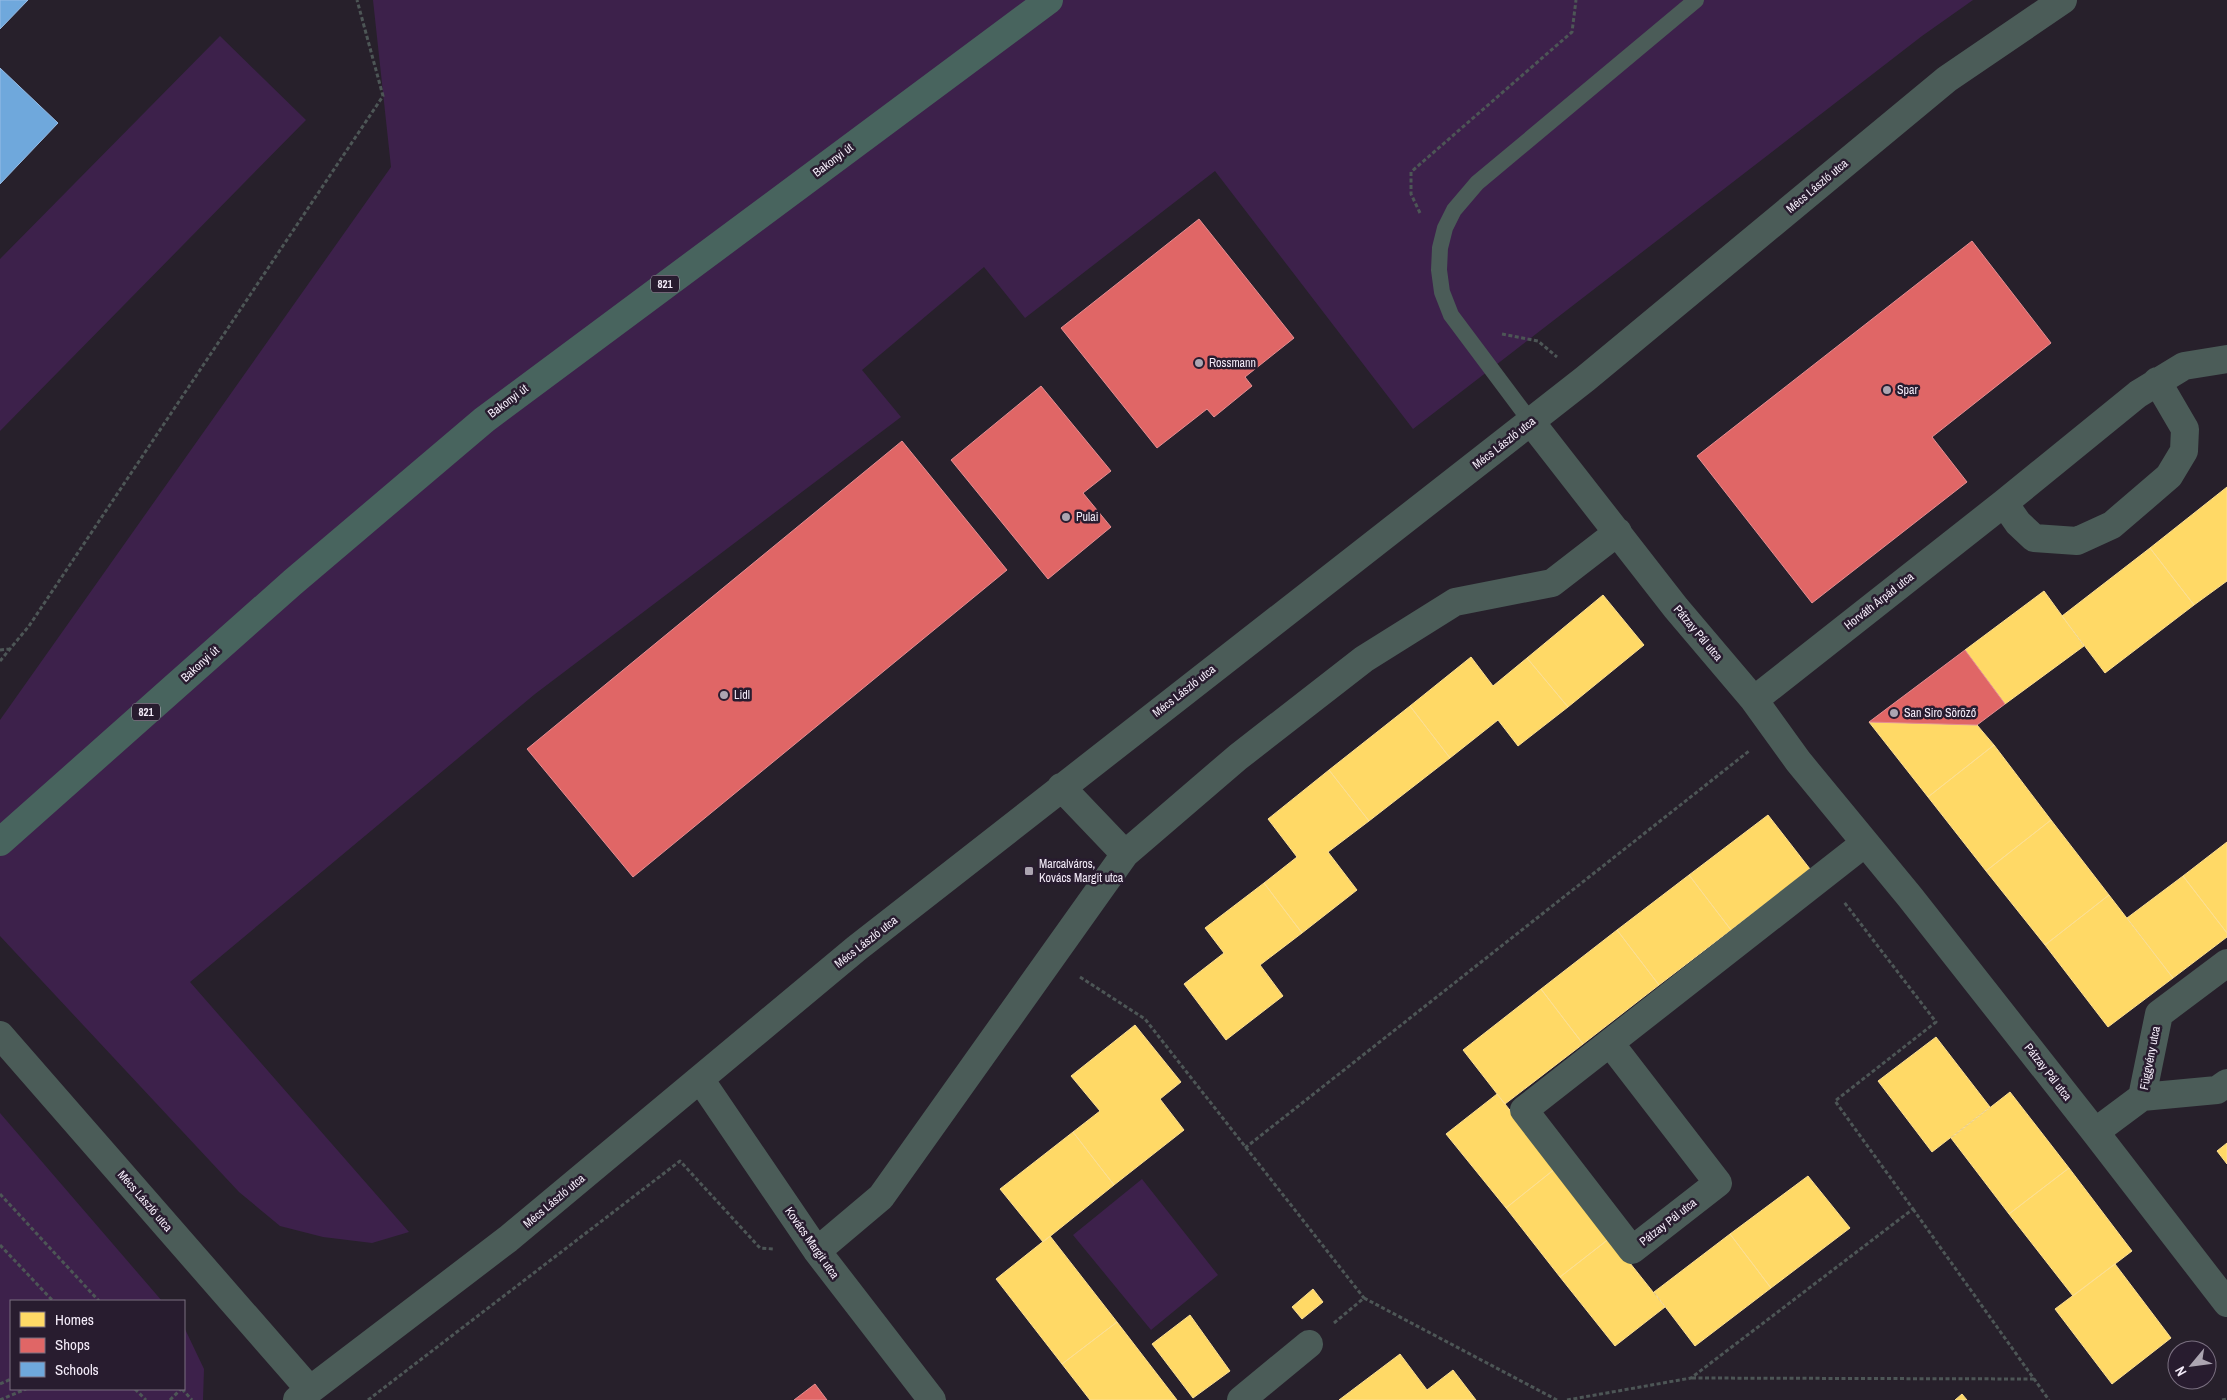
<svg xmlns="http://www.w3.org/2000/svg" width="2227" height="1400" font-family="'Archivo Narrow',sans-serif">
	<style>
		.green { fill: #3d214b }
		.homes { fill: #ffd966; stroke: #fcdf92 }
		.shops { fill: #e06666; stroke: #e68e92 }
		.schools { fill: #6fa8dc; stroke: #97bce5 }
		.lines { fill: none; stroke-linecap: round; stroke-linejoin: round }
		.path { stroke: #4d5656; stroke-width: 3; stroke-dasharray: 4 2.5; stroke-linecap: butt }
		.lane { stroke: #4b5c58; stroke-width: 16 }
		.street { stroke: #4b5c58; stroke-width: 28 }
		.primary { stroke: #48645e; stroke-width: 28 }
		.poi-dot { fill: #aca5b1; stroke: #281c2f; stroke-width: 2 }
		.labels { text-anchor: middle; stroke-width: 5; stroke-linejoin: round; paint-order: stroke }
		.shield { fill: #281c2f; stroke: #b7aebc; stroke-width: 1 }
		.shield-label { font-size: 11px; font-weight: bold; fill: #f4ecf9 }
		.street-label { font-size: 12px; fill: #f4ecf9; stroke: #281c2f }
		.poi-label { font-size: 12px; fill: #f4ecf9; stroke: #281c2f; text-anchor: start }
	</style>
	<rect width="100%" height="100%" fill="#27202b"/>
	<path class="green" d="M373 0H1973L1922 36 1413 429 1215 171 1025 318 984 267 862 370 901 417 535 694 190 982 409 1232 372 1243 323 1237 280 1226 239 1192 0 936V720L391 167Z
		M220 36 306 120 0 431V259Z
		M0 1113 162 1301H11V1389H184V1327L204 1369 203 1400H0Z
		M1142 1179 1218 1275 1151 1330 1073 1235Z"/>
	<path class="homes" d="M2227 487V581L2194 605 2150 548Z
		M2150 548 2194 605 2105 673 2062 616Z
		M2044 591 2084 646 2005 704 1965 650Z
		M1603 595 1644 645 1568 707 1527 658Z
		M1471 657 1493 686 1527 658 1568 707 1518 746 1498 720 1450 758 1410 706Z
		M1410 706 1450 758 1369 821 1329 770Z
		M1869 722 1977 725 1994 745 1928 797Z
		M1994 745 2051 820 1986 871 1928 797Z
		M1329 770 1369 821 1328 852 1357 890 1302 933 1264 883 1297 857 1268 819Z
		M1768 815 1810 869 1731 930 1689 875Z
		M2051 820 2109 895 2045 945 1986 871Z
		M2227 842V933L2183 876Z
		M1689 875 1731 930 1659 985 1617 930Z
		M2183 876 2227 933V937L2173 978 2127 918Z
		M1264 883 1302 933 1260 965 1283 996 1226 1040 1184 984 1224 953 1205 928Z
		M2109 895 2173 978 2108 1027 2045 945Z
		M1617 930 1659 985 1583 1044 1541 989Z
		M1541 989 1583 1044 1505 1104 1463 1050Z
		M1135 1025 1181 1082 1160 1099 1184 1130 1114 1185 1073 1132 1100 1111 1071 1076Z
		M1936 1037 1990 1107 1932 1152 1878 1081Z
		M2010 1092 2069 1168 2009 1214 1951 1138Z
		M1497 1094 1556 1168 1506 1208 1446 1134Z
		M1073 1132 1114 1185 1043 1242 1000 1189Z
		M2227 1143V1164L2217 1151Z
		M1556 1168 1610 1238 1560 1277 1506 1208Z
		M2069 1168 2132 1251 2073 1296 2009 1214Z
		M1808 1176 1850 1228 1771 1288 1730 1234Z
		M1730 1234 1771 1288 1695 1346 1654 1292Z
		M1050 1236 1117 1322 1062 1364 996 1279Z
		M1610 1238 1665 1307 1615 1346 1560 1277Z
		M2115 1264 2171 1338 2112 1384 2055 1309Z
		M1313 1289 1323 1302 1302 1319 1292 1307Z
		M1190 1315 1230 1371 1193 1398 1152 1344Z
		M1117 1322 1177 1400H1090L1062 1364Z
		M1400 1354 1427 1390 1453 1370 1476 1400H1339Z
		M1962 1394 1967 1400H1955Z"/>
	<path class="shops" d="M1199 219 1294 338 1245 377 1252 386 1214 417 1207 409 1157 448 1061 328Z
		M1972 241 2051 343 1932 437 1967 482 1812 603 1697 456Z
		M1041 386 1111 471 1083 493 1111 527 1048 579 951 460Z
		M902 441 1007 570 633 877 527 749Z
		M1965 650 2005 704 1977 725 1869 722Z
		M815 1384 827 1400H794Z"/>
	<path class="schools" d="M0 0H28L0 29Z
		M0 68 58 123 0 184Z"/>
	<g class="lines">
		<path class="path" d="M1420 213 1411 194V172L1572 32 1576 0
			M1502 334 1538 341 1557 357
			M0 650 10 649
			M0 661 29 626 383 96 357 0
			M1080 977 1145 1019 1364 1298
			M1245 1148 1749 751
			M0 1194 99 1301
			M1913 1209 2049 1400
			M0 1245 53 1301
			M1334 1323 1364 1298 1557 1400
			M1692 1378 2034 1379
			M0 1384 11 1379
			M135 1389 146 1400
			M182 1389 192 1400
			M0 1400 26 1389
			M170 1400 181 1389
			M368 1400 680 1161 760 1248 774 1249
			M1567 1400 1691 1378 1913 1209 1835 1101 1936 1022 1844 902
			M2222 1400 2227 1399"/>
		<path class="lane" d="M1531 422 1451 315 1442 292 1439 270 1440 248 1445 228 1454 210 1477 183 1696 0"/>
		<path class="street" d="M1531 422 1676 608 1754 700 1798 761 1910 897 2095 1132 2227 1303
			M2004 503 2018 523 2034 538 2077 541 2112 525 2169 476 2184 451 2185 429 2157 381
			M1754 700 2004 503 2138 394 2184 366 2227 359
			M1061 787 1125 854
			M0 1035 310 1390
			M1610 1043 1718 1183 1632 1250 1524 1110 1865 843
			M700 1079 817 1251 932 1400
			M2142 1097 2159 1014 2227 963
			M2095 1132 2142 1097 2217 1090 2227 1083
			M817 1251 881 1197 1125 854 1238 757 1364 659 1455 602 1552 583 1618 532
			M297 1400 508 1239 857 948 1585 379 1947 79 2063 0
			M1241 1400 1309 1344"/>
		<path class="primary" d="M0 842 293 582 484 420 1049 0"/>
	</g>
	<g class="poi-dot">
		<circle cx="1199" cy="363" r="5"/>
		<circle cx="1887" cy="390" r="5"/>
		<circle cx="1066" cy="517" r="5"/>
		<circle cx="724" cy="695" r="5"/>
		<circle cx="1894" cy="713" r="5"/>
		<rect x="1024" y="866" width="10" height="10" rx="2.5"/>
	</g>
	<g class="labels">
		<g class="shield">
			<rect x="651" y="275.5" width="28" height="17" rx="4"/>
			<rect x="132" y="703.5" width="28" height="17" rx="4"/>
		</g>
		<g class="shield-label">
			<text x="665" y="288">821</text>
			<text x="146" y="716">821</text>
		</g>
		<g class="street-label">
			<text transform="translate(833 160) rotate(-37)" y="4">Bakonyi út</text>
			<text transform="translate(1817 186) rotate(-40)" y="4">Mécs László utca</text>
			<text transform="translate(508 401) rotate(-37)" y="4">Bakonyi út</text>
			<text transform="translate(1504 443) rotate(-38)" y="4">Mécs László utca</text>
			<text transform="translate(1879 601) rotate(-38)" y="4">Horváth Árpád utca</text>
			<text transform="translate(1698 633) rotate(50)" y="4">Pátzay Pál utca</text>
			<text transform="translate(200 664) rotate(-42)" y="4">Bakonyi út</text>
			<text transform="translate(1184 691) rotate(-38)" y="4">Mécs László utca</text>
			<text transform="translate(866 942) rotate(-38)" y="4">Mécs László utca</text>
			<text transform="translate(2150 1058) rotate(-79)" y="4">Függvény utca</text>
			<text transform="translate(2048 1072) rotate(52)" y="4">Pátzay Pál utca</text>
			<text transform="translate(145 1201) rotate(49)" y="4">Mécs László utca</text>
			<text transform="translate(554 1201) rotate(-40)" y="4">Mécs László utca</text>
			<text transform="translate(1668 1222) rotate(-38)" y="4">Pátzay Pál utca</text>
			<text transform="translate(812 1243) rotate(55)" y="4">Kovács Margit utca</text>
		</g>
		<g class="poi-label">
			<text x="1209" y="367">Rossmann</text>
			<text x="1897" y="394">Spar</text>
			<text x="1076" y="521">Pulai</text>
			<text x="734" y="699">Lidl</text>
			<text x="1904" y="717">San Siro Söröző</text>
			<text x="1039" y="868">Marcalváros,<tspan x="1039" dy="14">Kovács Margit utca</tspan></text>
		</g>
	</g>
	<rect x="10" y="1300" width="175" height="90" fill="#281c2f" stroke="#7a6f80"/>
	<rect x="20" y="1312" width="25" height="15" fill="#ffd966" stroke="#7a6f80"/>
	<text x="55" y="1325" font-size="15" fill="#f4ecf9">Homes</text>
	<rect x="20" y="1338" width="25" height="15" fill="#e06666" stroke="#7a6f80"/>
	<text x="55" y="1350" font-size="15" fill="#f4ecf9">Shops</text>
	<rect x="20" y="1362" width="25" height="15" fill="#6fa8dc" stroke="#7a6f80"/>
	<text x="55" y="1375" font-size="15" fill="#f4ecf9">Schools</text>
	<g transform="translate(2192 1365) rotate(241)"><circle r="24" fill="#281c2f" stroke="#7a6f80"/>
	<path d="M0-4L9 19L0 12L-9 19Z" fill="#aca5b1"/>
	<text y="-8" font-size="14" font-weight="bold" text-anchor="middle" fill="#f4ecf9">N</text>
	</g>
</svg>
